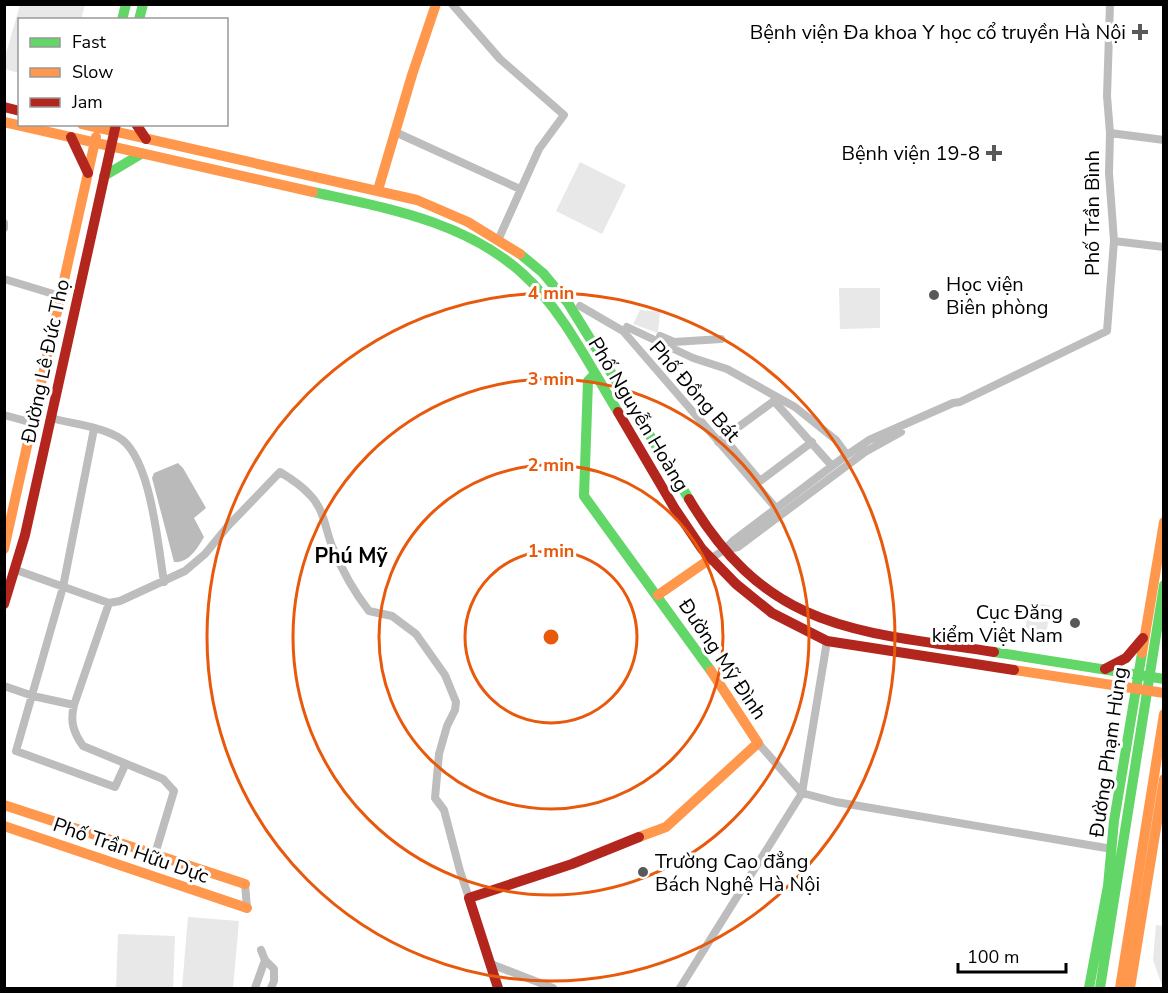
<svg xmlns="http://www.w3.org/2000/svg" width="1168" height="993" font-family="'Nunito Sans',sans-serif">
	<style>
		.green { fill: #e8e8e8 }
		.water { fill: #bababa }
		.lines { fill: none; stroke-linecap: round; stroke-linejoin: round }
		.street { stroke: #bdbdbd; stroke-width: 8 }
		.fast { stroke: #63d668; stroke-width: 10 }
		.slow { stroke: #ff974d; stroke-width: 10 }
		.jam { stroke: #b3261e; stroke-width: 10 }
		.ring { fill: none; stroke: #e8590c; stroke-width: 3 }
		.poi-dot { fill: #595959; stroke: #fff; stroke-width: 2 }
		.labels { text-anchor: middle; stroke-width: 6; stroke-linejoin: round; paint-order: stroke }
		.poi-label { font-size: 20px; fill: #000; stroke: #fff; text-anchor: end }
		.street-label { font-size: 20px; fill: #000; stroke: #fff }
		.neighbourhood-label { font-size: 21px; font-weight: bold; fill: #000; stroke: #fff }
		.centre { fill: #e8590c; stroke: #fff; stroke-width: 3 }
		.ring-label { font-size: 18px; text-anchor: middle; font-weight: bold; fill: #e8590c; stroke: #fff; stroke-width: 6; stroke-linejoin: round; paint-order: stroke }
	</style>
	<rect width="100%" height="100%" fill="#fff"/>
	<path class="green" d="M20 5H85L81 19 20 20 19 73 5 69V57Z
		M580 162 626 185 602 234 556 211Z
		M839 288H880V328L840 329Z
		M640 310 660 312 658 333 633 324Z
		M1030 602 1051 606 1044 645 1023 641Z
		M188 917 239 921 233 988H182Z
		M1156 925 1163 926V988L1153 960Z
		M118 934 175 936 173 988H116Z"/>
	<path class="water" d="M178 463 183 468 206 508 194 518 204 537C197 549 189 563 174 562L152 478 154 473Z"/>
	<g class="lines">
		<path class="street" d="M452 4 500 59 564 115 539 149 499 238
			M395 132 520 189
			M1110 133 1164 140
			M4 223V228
			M1114 241 1164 247
			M4 279 60 296
			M580 306 623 331 776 508
			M627 327 693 358 727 369 795 407 836 440 847 455
			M660 336 674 342 721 339
			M4 415 33 423
			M51 418C73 424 98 426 118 437 151 455 158 547 164 582
			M94 429 63 587 16 751 115 787 125 765
			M724 438 760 481 812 442
			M718 442 774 401 832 466
			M724 550 738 547 865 452 901 432
			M710 559 724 550 733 541 844 457 869 440 953 403 960 402 1107 331 1114 241 1109 173 1110 133 1107 96 1110 4
			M16 570 109 603 120 601 185 571 205 554 228 526 280 472C290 478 302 486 310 495 324 509 325 528 332 546 341 568 354 592 369 611L392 616 416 634 445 675 456 702 455 710 447 726 439 754 435 798 444 810 460 871 469 898
			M4 686 33 696 74 705 109 603
			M74 705C70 721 73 732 83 746L163 779 174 791 155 854
			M758 743 802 793 836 802 1112 849
			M245 884 247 908
			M261 950 265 960 274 969V981L271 988
			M491 964 553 988
			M255 988 265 960
			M680 988 802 793 827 641"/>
		<path class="fast" d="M122 20 126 4
			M139 20 143 4
			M104 176 141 154
			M313 192C386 208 465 221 523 274 561 308 591 368 618 412
			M520 254 543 273 568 303 689 499
			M595 374 588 381 584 496 711 671
			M994 652 1164 679
			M1089 988 1108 886 1114 821 1142 653
			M1100 988 1164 585"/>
		<path class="slow" d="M4 122 313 192
			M82 124 417 200 468 222 520 254
			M378 190 412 75 436 4
			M4 549 96 137
			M658 595 710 559
			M1142 653 1164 522
			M1014 670 1164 693
			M4 805 245 884
			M4 826 247 908
			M639 837 666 827 758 743 711 671
			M1120 988 1164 714
			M1130 988 1164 779"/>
		<path class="jam" d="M4 107 20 111
			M136 124 146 139
			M71 137 88 173
			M618 412 675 509 702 549 736 584 772 613 827 641 1014 670
			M689 499C768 632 857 631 994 652
			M4 604 25 535 116 124
			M1105 669 1126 658 1143 638
			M498 988 469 898 572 864 639 837"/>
	</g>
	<g class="ring">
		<circle cx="551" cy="637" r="86"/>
		<circle cx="551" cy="637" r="172"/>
		<circle cx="551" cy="637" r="258"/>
		<circle cx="551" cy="637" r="344"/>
	</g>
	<g class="poi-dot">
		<path d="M1137 23h6v6h6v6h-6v6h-6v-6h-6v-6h6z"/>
		<path d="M991 144h6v6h6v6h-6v6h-6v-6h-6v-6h6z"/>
		<circle cx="934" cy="295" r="6"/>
		<circle cx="1075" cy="623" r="6"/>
		<circle cx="643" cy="872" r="6"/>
	</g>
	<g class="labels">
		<g class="poi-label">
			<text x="1126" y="39">Bệnh viện Đa khoa Y học cổ truyền Hà Nội</text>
			<text x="980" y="160">Bệnh viện 19-8</text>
			<text x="946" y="291" text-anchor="start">Học viện<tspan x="946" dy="23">Biên phòng</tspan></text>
			<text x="1063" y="619">Cục Đăng<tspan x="1063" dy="23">kiểm Việt Nam</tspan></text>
			<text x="655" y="868" text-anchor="start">Trường Cao đẳng<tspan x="655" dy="23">Bách Nghệ Hà Nội</tspan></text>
		</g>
		<g class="street-label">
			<text transform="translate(1092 213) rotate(-90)" y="7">Phố Trần Bình</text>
			<text transform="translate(45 361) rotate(-78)" y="7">Đường Lê Đức Thọ</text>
			<text transform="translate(695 391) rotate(49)" y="7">Phố Đồng Bát</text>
			<text transform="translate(639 414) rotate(59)" y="7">Phố Nguyễn Hoàng</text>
			<text transform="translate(723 659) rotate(56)" y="7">Đường Mỹ Đình</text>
			<text transform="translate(1108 752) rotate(-82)" y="7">Đường Phạm Hùng</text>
			<text transform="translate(131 850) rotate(19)" y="7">Phố Trần Hữu Dực</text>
		</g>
		<g class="neighbourhood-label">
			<text x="351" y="563">Phú Mỹ</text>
		</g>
	</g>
	<circle cx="551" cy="637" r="9" class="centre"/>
	<g class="ring-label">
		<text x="551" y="299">4 min</text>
		<text x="551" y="385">3 min</text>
		<text x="551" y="471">2 min</text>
		<text x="551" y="557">1 min</text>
	</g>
	<rect width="1168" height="993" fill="none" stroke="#000000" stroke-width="12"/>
	<rect x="18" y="18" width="210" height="108" fill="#ffffff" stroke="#999999" stroke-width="1.5"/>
	<rect x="30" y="38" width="30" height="9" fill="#63d668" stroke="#999999" stroke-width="1.5"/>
	<text x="72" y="48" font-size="18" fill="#000000">Fast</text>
	<rect x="30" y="68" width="30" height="9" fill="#ff974d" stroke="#999999" stroke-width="1.5"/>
	<text x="72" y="78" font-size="18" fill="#000000">Slow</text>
	<rect x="30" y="98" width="30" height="9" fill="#b3261e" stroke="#999999" stroke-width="1.5"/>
	<text x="72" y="108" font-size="18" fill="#000000">Jam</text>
	<path d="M958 963v9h108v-9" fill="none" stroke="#000000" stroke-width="3"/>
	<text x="967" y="963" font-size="18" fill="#000000" stroke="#ffffff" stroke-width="4.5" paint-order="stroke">100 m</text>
</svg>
